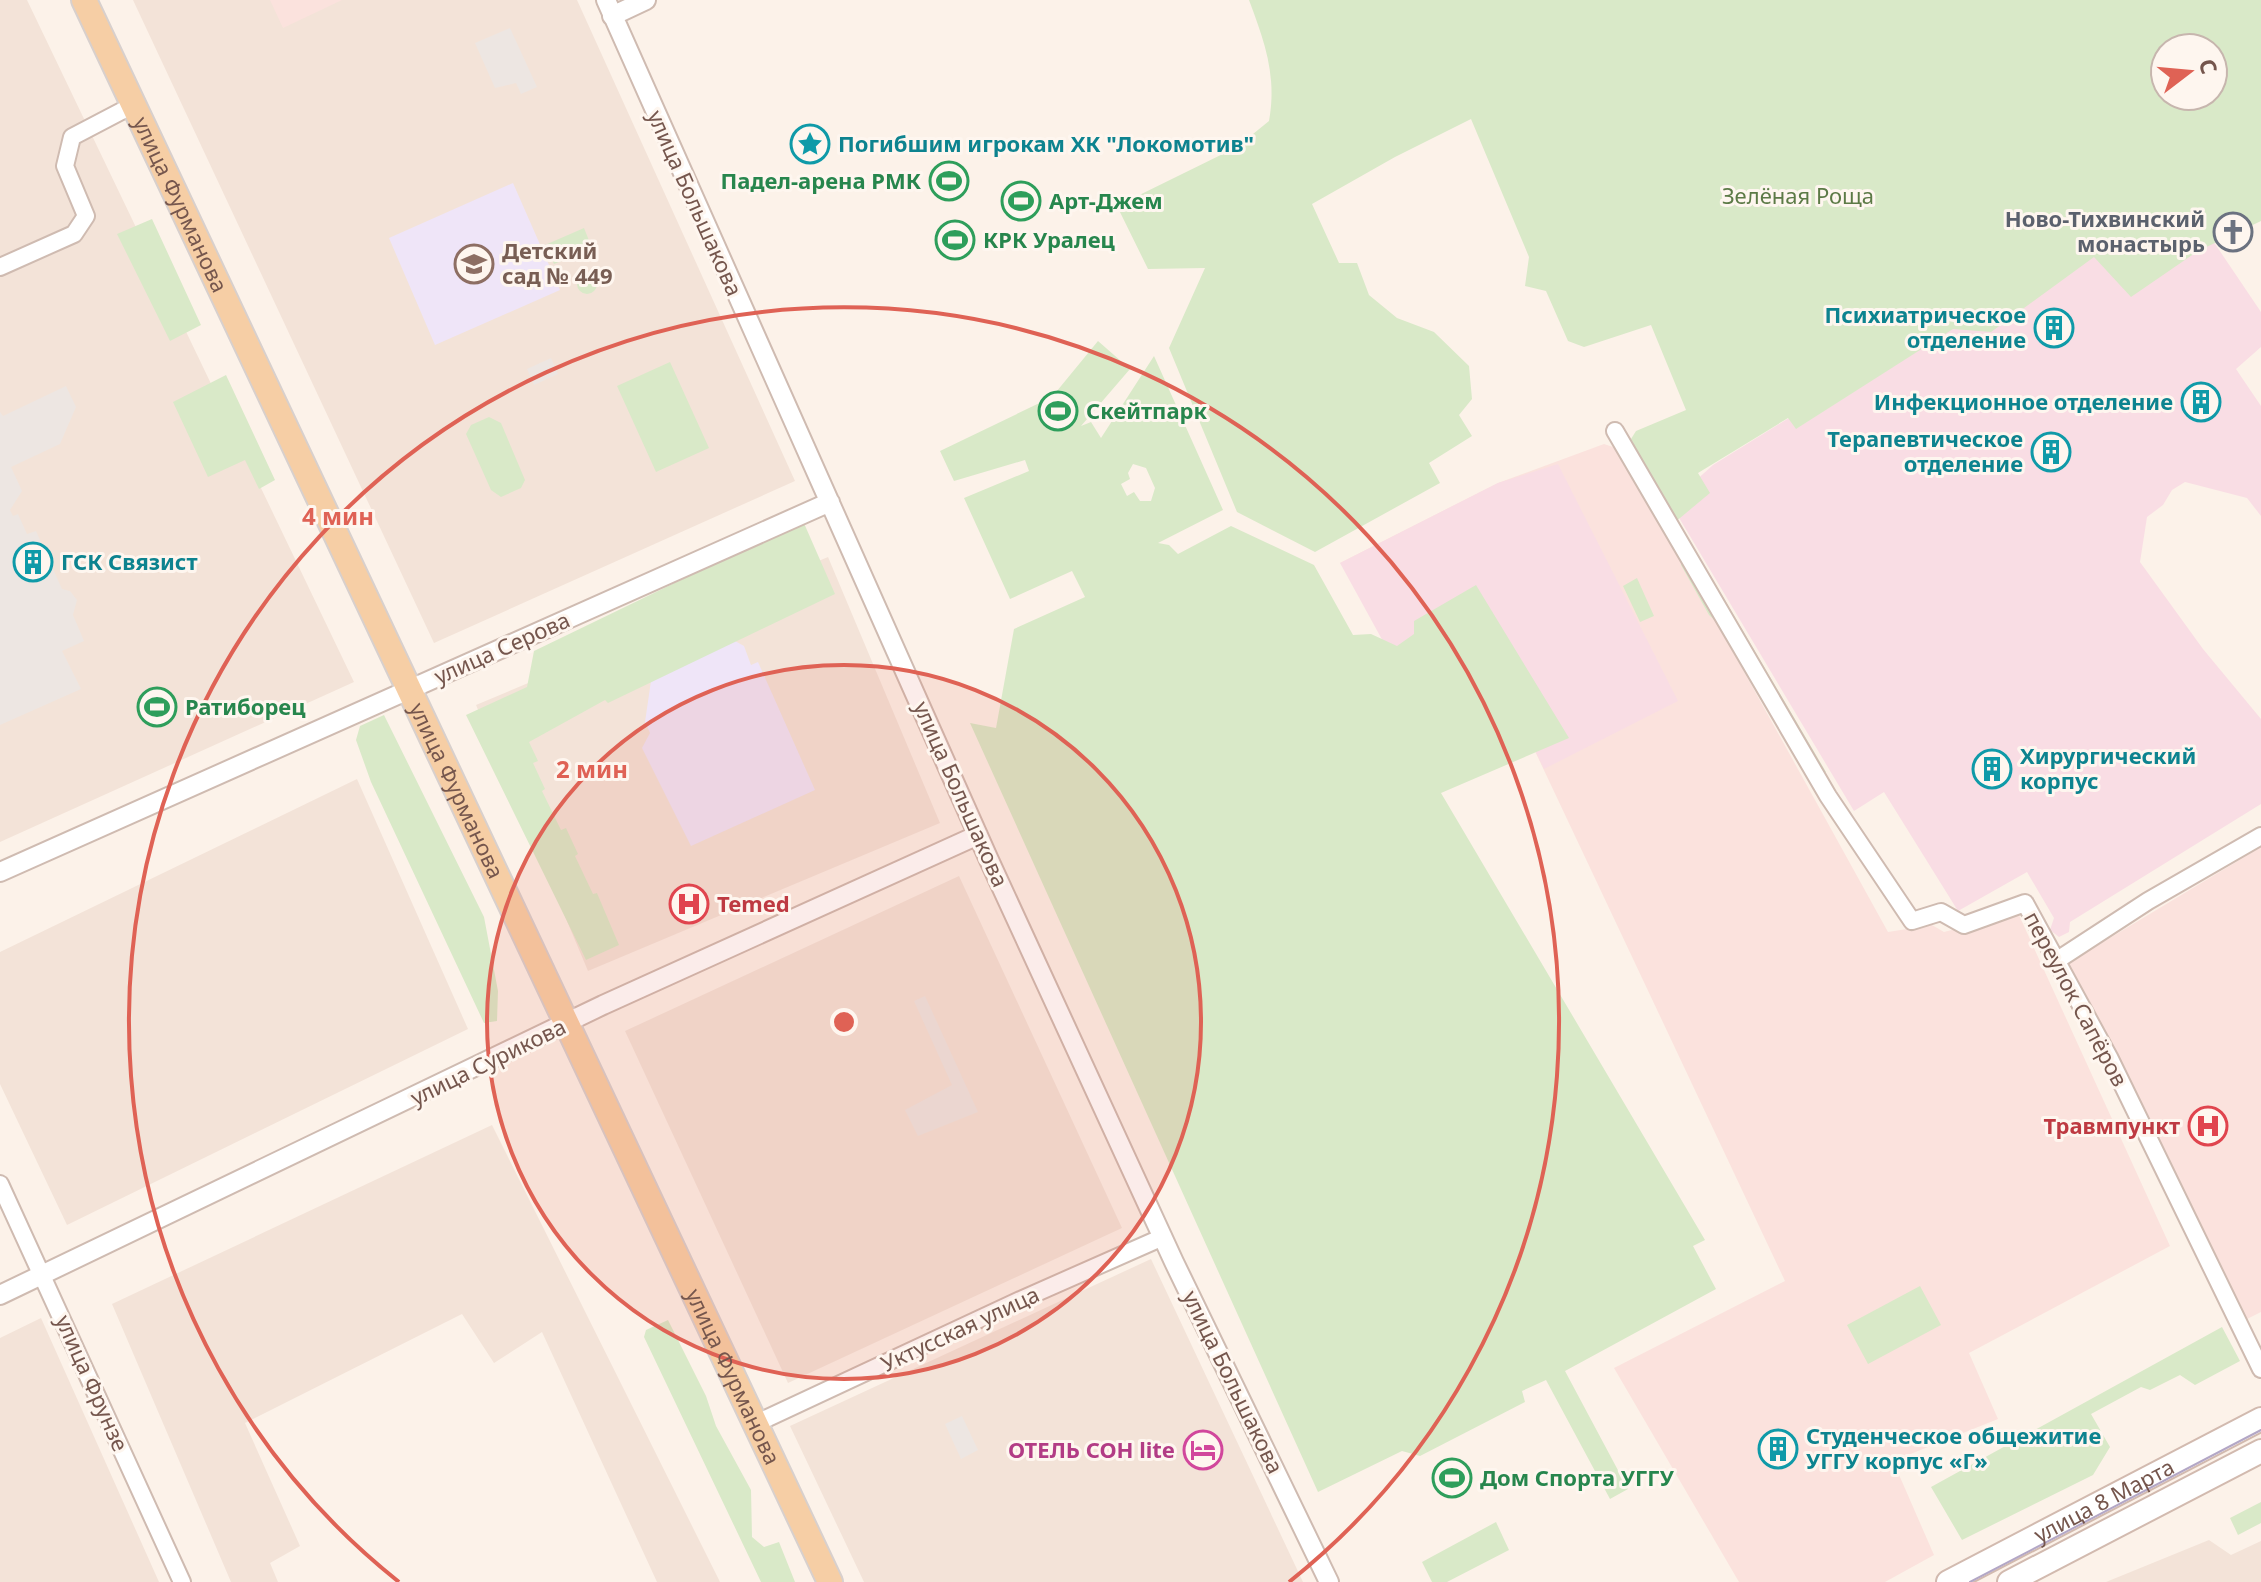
<svg xmlns="http://www.w3.org/2000/svg" width="2261" height="1582" font-family="'Noto Sans',sans-serif">
	<style>
		.residential { fill: #f3e3d8 }
		.commercial { fill: #fbe2dd }
		.industrial { fill: #ede6e2 }
		.education { fill: #efe5f8 }
		.medical { fill: #f9dde4 }
		.green { fill: #d9e9c8; fill-rule: evenodd }
		.lines { fill: none; stroke-linecap: round; stroke-linejoin: round }
		.minor-casing { stroke: #cfbbb1; stroke-width: 20 }
		.tertiary-casing { stroke: #cfbbb1; stroke-width: 22 }
		.secondary-casing { stroke: #d2baaf; stroke-width: 26 }
		.primary-casing { stroke: #d8d0cd; stroke-width: 28 }
		.minor { stroke: #fff; stroke-width: 16 }
		.tertiary { stroke: #fff; stroke-width: 18 }
		.secondary { stroke: #fff; stroke-width: 22 }
		.primary { stroke: #f6cea5; stroke-width: 24 }
		.tram { stroke: #b3a7c6; stroke-width: 2 }
		.ring { fill: none; stroke: #df6255; stroke-width: 4 }
		.labels { text-anchor: middle; stroke-width: 6; stroke-linejoin: round; paint-order: stroke }
		.culture-label { font-size: 22px; font-weight: bold; fill: #0d838f; stroke: #fef6ef; text-anchor: start }
		.leisure-label { font-size: 22px; font-weight: bold; fill: #27864d; stroke: #fef6ef; text-anchor: start }
		.park-label { font-size: 22px; fill: #5c7a46; stroke: #fef6ef }
		.street-label { font-size: 22px; fill: #75564d; stroke: #fef6ef }
		.worship-label { font-size: 22px; font-weight: bold; fill: #5b616d; stroke: #fef6ef; text-anchor: end }
		.education-label { font-size: 22px; font-weight: bold; fill: #785e54; stroke: #fef6ef; text-anchor: start }
		.health-label { font-size: 22px; font-weight: bold; fill: #be3a42; stroke: #fef6ef; text-anchor: start }
		.hotel-label { font-size: 22px; font-weight: bold; fill: #b23c85; stroke: #fef6ef; text-anchor: end }
		.centre { fill: #df6255; stroke: #fef6ef; stroke-width: 4 }
		.ring-label { font-size: 24px; text-anchor: middle; font-weight: bold; fill: #df6255; stroke: #fef6ef; stroke-width: 6; stroke-linejoin: round; paint-order: stroke }
	</style>
	<rect width="100%" height="100%" fill="#fcf2e9"/>
	<path class="residential" d="M0 0H27L354 682 0 842Z
		M133 0H577L795 481 434 643Z
		M828 557 940 823 588 971 476 705Z
		M357 779 468 1029 67 1225 0 1084V952Z
		M959 876 1122 1228 788 1383 625 1031Z
		M492 1125 720 1582H657L542 1332 494 1363 462 1314 245 1423 300 1546 270 1563 278 1582H231L112 1304Z
		M1151 1259 1303 1582H864L790 1426Z
		M41 1318 159 1582H0V1338Z
		M2209 1540 2231 1555 2261 1541V1582H2106Z"/>
	<path class="commercial" d="M270 0H342L283 28Z
		M1604 444 1616 448 1679 554 1888 932 1932 925 1944 932 2018 913 2170 1246 1969 1353 1998 1419 1893 1461 1934 1555 1885 1582H1739L1614 1368 1785 1281 1475 624 1340 563 1498 483Z
		M2261 847V1312L2245 1320 2065 965Z"/>
	<path class="industrial" d="M510 28 537 87 521 94 516 83 495 88 475 43Z
		M551 358 558 374 534 385 527 369Z
		M66 386 76 407 60 444 11 467 22 491 10 510 13 516 18 514 27 534 36 531 62 589 70 591 77 600 73 615 84 641 62 651 81 689 0 725V412L3 416Z
		M925 996 978 1112 918 1136 905 1110 952 1085 914 1001Z
		M962 1416 978 1450 961 1459 945 1424Z"/>
	<path class="education" d="M513 183 560 290 435 345 389 238Z
		M735 641 744 646 751 665 758 662 815 790 691 846 642 748 650 733 645 722 651 681Z"/>
	<path class="medical" d="M2182 195 2261 312V347L2236 369 2261 406V516L2247 498 2185 482 2172 490 2163 505 2147 517 2140 562 2203 649 2261 719V804L2070 922 2069 932 2059 937 2050 930 2054 918 2027 872 1958 911 1884 792 1854 811 1675 511 1674 500 1713 465 1789 418 1797 428 2097 236Z
		M1558 464 1678 701 1544 769 1475 624 1396 665 1340 563 1498 483Z"/>
	<path class="green" d="M1249 0H2261V221L2198 251 2131 297 2094 257 1991 332 1953 329 1796 429 1788 418 1698 473 1710 493 1674 523 1631 439 1636 431 1686 410 1651 325 1584 347 1568 341 1546 291 1525 286 1529 257 1471 119 1395 157 1312 204 1339 263H1357L1369 295 1397 318 1434 332 1469 366 1472 399 1459 415 1472 436 1429 463 1440 483 1315 552 1237 512 1169 348 1205 268 1148 269 1117 206 1237 147 1269 121C1277 76 1265 43 1249 0ZM2165 48H2213V96H2165Z
		M152 219 201 325 170 341 117 234Z
		M584 228 592 248 554 264 545 245Z
		M577 284a10 10 0 1 1 20 0a10 10 0 1 1-20 0Z
		M1098 341 1130 369 1081 426 1091 422 1101 438 1154 356 1223 510 1158 543 1169 545 1178 554 1231 526 1314 565 1353 635 1371 634 1397 646 1414 634V621L1476 585 1569 738 1441 793 1705 1240 1693 1246 1716 1289 1565 1371 1628 1489 1610 1499 1546 1380 1522 1391 1525 1402 1420 1456 1402 1451 1318 1492 970 723 996 728 1014 629 1085 597 1072 571 1010 599 964 498 1029 471 1025 460 954 481 940 451 1052 397ZM1133 464 1146 468 1155 488 1151 501H1140L1134 492 1127 496 1121 484 1130 479 1128 473Z
		M670 362 709 448 656 472 617 386Z
		M226 375 275 480 259 489 245 460 208 477 173 402Z
		M489 417 501 423 525 480 521 488 501 497 491 490 466 434 471 425Z
		M803 521 835 594 608 703 605 700 529 742 538 761 533 763 545 789 542 791 561 830 566 828 578 854 575 856 593 894 597 893 619 945 586 960 466 715 527 687 534 651Z
		M1693 555 1709 573 1826 772 1814 778 1722 627 1709 615 1681 565V560Z
		M1637 578 1654 616 1640 622 1623 586Z
		M384 715 484 917 498 991 497 1021 484 1023 371 782 356 740 360 726Z
		M1920 1286 1941 1325 1868 1364 1847 1325Z
		M668 1320 706 1396 716 1426 751 1490 752 1537 764 1547 779 1542 795 1582H761L644 1337 646 1330Z
		M2222 1327 2240 1361 2195 1385 2180 1375 2150 1390 2141 1387 2091 1414 2110 1447 2093 1475 1962 1540 1931 1487Z
		M2261 1502V1523L2238 1535 2230 1518Z
		M1496 1522 1509 1550 1447 1582H1432L1422 1562Z"/>
	<g class="lines">
		<g class="minor-casing">
			<path id="minor" d="M0 267 74 234 86 216 65 166 72 137 135 104
				M1615 431 1828 796 1912 921 1941 912 1964 925 2025 903 2109 1057 2261 1369
				M2056 961 2148 901 2261 836
				M0 1184 182 1582
				M757 1423 1018 1301 1163 1237"/>
		</g>
		<g class="tertiary-casing">
			<path id="tertiary" d="M606 0 989 860 1174 1262 1329 1582
				M612 16 646 0
				M0 872 830 502
				M0 1295 603 1005 978 835"/>
		</g>
		<g class="secondary-casing">
			<g id="secondary">
				<path id="s1" d="M1948 1582 2261 1419"/>
				<path d="M2009 1582 2261 1451"/>
			</g>
		</g>
		<g class="primary-casing">
			<g id="primary">
				<path id="s2" d="M84 0 830 1582"/>
			</g>
		</g>
		<use href="#minor" class="minor"/>
		<use href="#tertiary" class="tertiary"/>
		<use href="#secondary" class="secondary"/>
		<use href="#primary" class="primary"/>
		<path class="tram" d="M1970 1582 2261 1430"/>
	</g>
	<circle cx="844" cy="1022" r="357" fill="#df6255" fill-opacity=".12"/>
	<g class="ring">
		<circle cx="844" cy="1022" r="357"/>
		<path d="M399 1582A715 715 0 1 1 1289 1582"/>
	</g>
	<defs>
		<g id="sight-ring" transform="scale(2)"><circle r="9.5" fill="#fef6ef" stroke="#0f9aa8" stroke-width="1.5"/><path d="M0-6L1.8-2.2L6-1.7L2.9 1.2L3.7 5.4L0 3.3L-3.7 5.4L-2.9 1.2L-6-1.7L-1.8-2.2Z" fill="#0f9aa8"/></g>
		<g id="stadium-ring" transform="scale(2)"><circle r="9.5" fill="#fef6ef" stroke="#2e9e5b" stroke-width="1.5"/><path d="M0-5a6.5 5 0 1 0 0 10a6.5 5 0 1 0 0-10ZM-3.5-1.8h7v3.6h-7Z" fill="#2e9e5b"/></g>
		<g id="church-ring" transform="scale(2)"><circle r="9.5" fill="#fef6ef" stroke="#6b7280" stroke-width="1.5"/><path d="M-1.2-6h2.4v3.5h3.3v2.4h-3.3V6h-2.4V-.1h-3.3v-2.4h3.3Z" fill="#6b7280"/></g>
		<g id="school-ring" transform="scale(2)"><circle r="9.5" fill="#fef6ef" stroke="#8d6e63" stroke-width="1.5"/><path d="M0-5L7-2L0 1L-7-2ZM-4 1L0 2.5L4 1V4Q0 6-4 4Z" fill="#8d6e63"/></g>
		<g id="building-ring" transform="scale(2)"><circle r="9.5" fill="#fef6ef" stroke="#0f9aa8" stroke-width="1.5"/><path d="M-4-6H4V6H1V3H-1V6H-4ZM-2.5-4.3h1.7v1.8h-1.7ZM.8-4.3h1.7v1.8H.8ZM-2.5-1h1.7V.8h-1.7ZM.8-1h1.7V.8H.8Z" fill="#0f9aa8"/></g>
		<g id="hospital-ring" transform="scale(2)"><circle r="9.5" fill="#fef6ef" stroke="#e0444e" stroke-width="1.5"/><path d="M-5-5h3v3.5h4V-5h3V5h-3V1.5h-4V5h-3Z" fill="#e0444e"/></g>
		<g id="hotel-ring" transform="scale(2)"><circle r="9.5" fill="#fef6ef" stroke="#d1479c" stroke-width="1.5"/><path d="M-6-4.5h1.5V1H6V5H4.5V3h-9V5H-6ZM-4 0a1.8 1.8 0 1 1 3.6 0ZM.5 0V-2.5h3Q6-2.5 6 0Z" fill="#d1479c"/></g>
	</defs>
	<g fill-rule="evenodd">
		<use href="#sight-ring" x="810" y="144"/>
		<use href="#stadium-ring" x="949" y="181"/>
		<use href="#stadium-ring" x="1021" y="201"/>
		<use href="#church-ring" x="2233" y="232"/>
		<use href="#stadium-ring" x="955" y="240"/>
		<use href="#school-ring" x="474" y="264"/>
		<use href="#building-ring" x="2054" y="328"/>
		<use href="#building-ring" x="2201" y="402"/>
		<use href="#stadium-ring" x="1058" y="411"/>
		<use href="#building-ring" x="2051" y="452"/>
		<use href="#building-ring" x="33" y="562"/>
		<use href="#stadium-ring" x="157" y="707"/>
		<use href="#building-ring" x="1992" y="769"/>
		<use href="#hospital-ring" x="689" y="904"/>
		<use href="#hospital-ring" x="2208" y="1126"/>
		<use href="#building-ring" x="1778" y="1449"/>
		<use href="#hotel-ring" x="1203" y="1450"/>
		<use href="#stadium-ring" x="1452" y="1478"/>
	</g>
	<g class="labels">
		<g class="culture-label">
			<text x="838" y="152">Погибшим игрокам ХК "Локомотив"</text>
			<text x="2026" y="323" text-anchor="end">Психиатрическое<tspan x="2026" dy="25">отделение</tspan></text>
			<text x="2173" y="410" text-anchor="end">Инфекционное отделение</text>
			<text x="2023" y="447" text-anchor="end">Терапевтическое<tspan x="2023" dy="25">отделение</tspan></text>
			<text x="61" y="570">ГСК Связист</text>
			<text x="2020" y="764">Хирургический<tspan x="2020" dy="25">корпус</tspan></text>
			<text x="1806" y="1444">Студенческое общежитие<tspan x="1806" dy="25">УГГУ корпус «Г»</tspan></text>
		</g>
		<g class="leisure-label">
			<text x="921" y="189" text-anchor="end">Падел-арена РМК</text>
			<text x="1049" y="209">Арт-Джем</text>
			<text x="983" y="248">КРК Уралец</text>
			<text x="1086" y="419">Скейтпарк</text>
			<text x="185" y="715">Ратиборец</text>
			<text x="1480" y="1486">Дом Спорта УГГУ</text>
		</g>
		<g class="park-label">
			<text x="1798" y="204">Зелёная Роща</text>
		</g>
		<g class="street-label">
			<text transform="translate(695 203) rotate(66)" y="8">улица Большакова</text>
			<text dy="8" stroke="none"><textPath href="#s2" startOffset="226">улица Фурманова</textPath></text>
			<text transform="translate(502 648) rotate(-24)" y="8">улица Серова</text>
			<text dy="8" stroke="none"><textPath href="#s2" startOffset="874">улица Фурманова</textPath></text>
			<text transform="translate(961 794) rotate(66)" y="8">улица Большакова</text>
			<text transform="translate(2076 999) rotate(62)" y="8">переулок Сапёров</text>
			<text transform="translate(488 1062) rotate(-26)" y="8">улица Сурикова</text>
			<text transform="translate(960 1329) rotate(-25)" y="8">Уктусская улица</text>
			<text dy="8" stroke="none"><textPath href="#s2" startOffset="1522">улица Фурманова</textPath></text>
			<text transform="translate(1233 1382) rotate(64)" y="8">улица Большакова</text>
			<text transform="translate(92 1383) rotate(66)" y="8">улица Фрунзе</text>
			<text dy="8" stroke="none"><textPath href="#s1" startOffset="176">улица 8 Марта</textPath></text>
		</g>
		<g class="worship-label">
			<text x="2205" y="227">Ново-Тихвинский<tspan x="2205" dy="25">монастырь</tspan></text>
		</g>
		<g class="education-label">
			<text x="502" y="259">Детский<tspan x="502" dy="25">сад № 449</tspan></text>
		</g>
		<g class="health-label">
			<text x="717" y="912">Temed</text>
			<text x="2180" y="1134" text-anchor="end">Травмпункт</text>
		</g>
		<g class="hotel-label">
			<text x="1175" y="1458">ОТЕЛЬ СОН lite</text>
		</g>
	</g>
	<circle cx="844" cy="1022" r="12" class="centre"/>
	<g class="ring-label">
		<text x="338" y="525">4 мин</text>
		<text x="592" y="778">2 мин</text>
	</g>
	<g transform="translate(2189 72) rotate(74)"><circle r="38" fill="#fef6ef" stroke="#c7b6ae" stroke-width="2"/>
	<path d="M0-6L14 30L0 20L-14 30Z" fill="#df6255"/>
	<text y="-12" font-size="22" font-weight="bold" text-anchor="middle" fill="#75564d">С</text>
	</g>
</svg>
